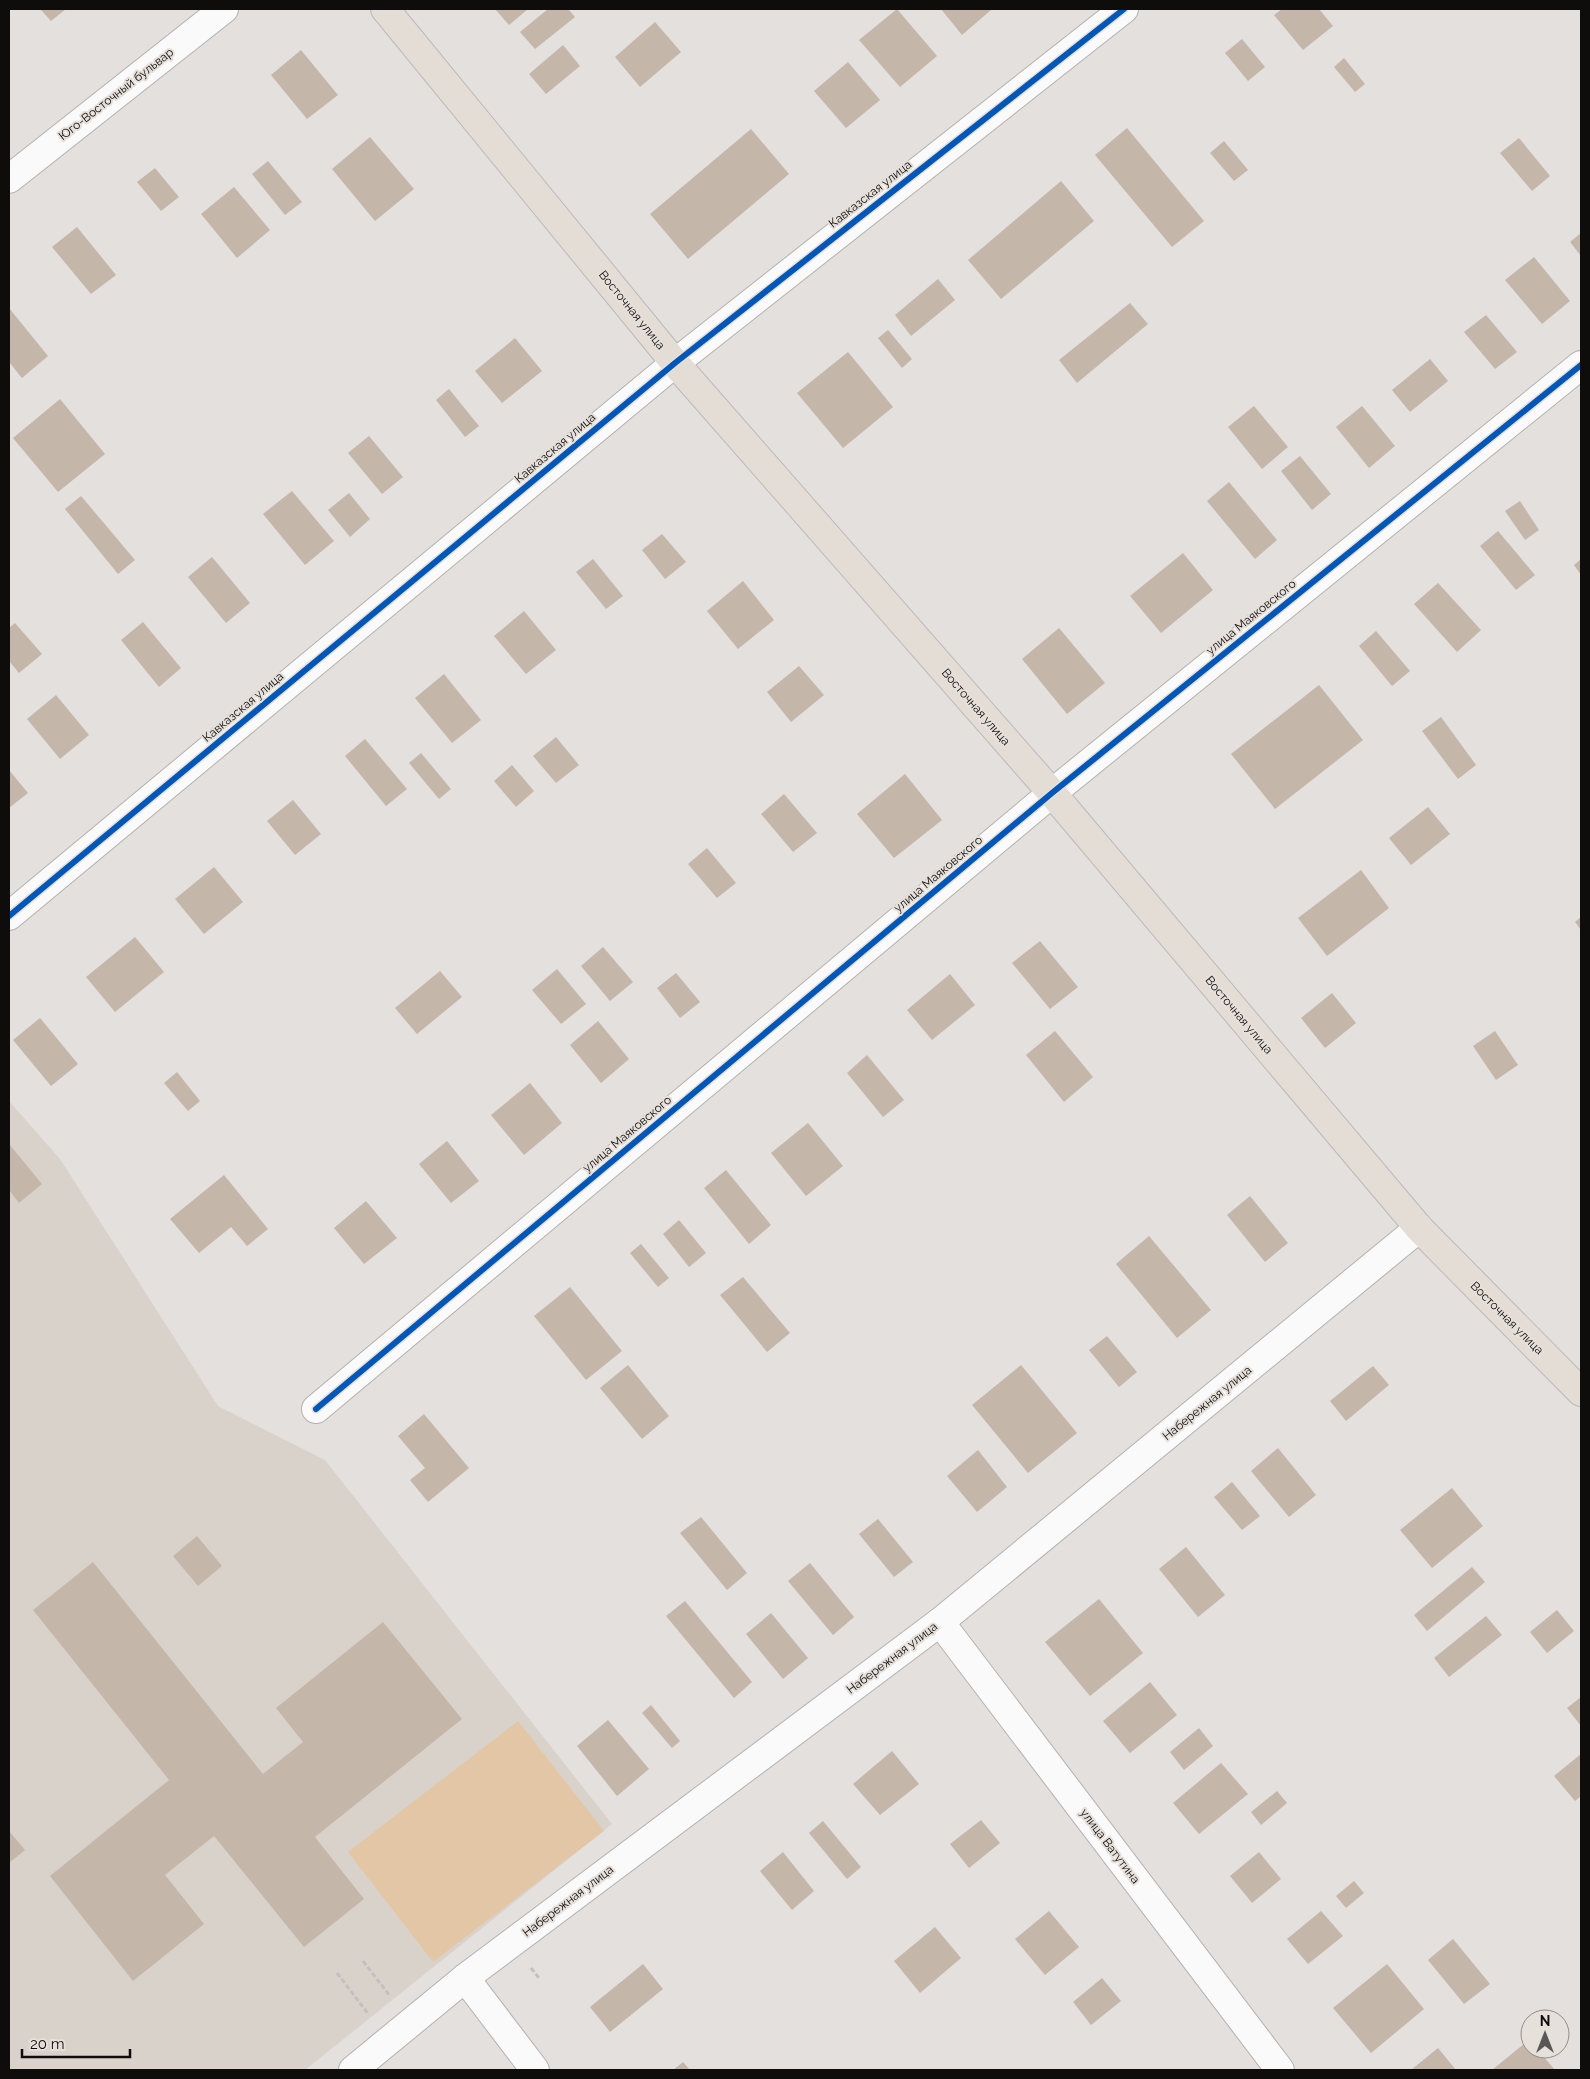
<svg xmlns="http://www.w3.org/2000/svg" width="1590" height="2079" viewBox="0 0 1590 2079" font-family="Raleway,sans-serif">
<rect width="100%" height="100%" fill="#e3e0de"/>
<path fill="#d9d2cb" d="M9,1101l51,58 158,247 107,54 287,364 -307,246h-296z"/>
<path fill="#e2c6a5" d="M518,1721l86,110 -171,131 -85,-110z"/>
<g fill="#c4b7a9">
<path d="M40,9h26l-15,12z"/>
<path d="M495,9h33l-19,16z"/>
<path d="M548,9h20l7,8 -40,32 -15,-17z"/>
<path d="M897,9l40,47 -37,31 -41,-47z"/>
<path d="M941,9h49l1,1 -29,25z"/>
<path d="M1282,9h37l14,17 -30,24 -29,-35z"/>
<path d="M655,22l26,30 -41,35 -25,-30z"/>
<path d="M1242,39l23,28 -17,14 -23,-28z"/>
<path d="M563,45l17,21 -34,28 -17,-20z"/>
<path d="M301,50l37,45 -31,24 -36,-44z"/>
<path d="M1344,58l21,26 -10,8 -21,-25z"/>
<path d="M848,62l32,38 -34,28 -32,-37z"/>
<path d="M1127,128l77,93 -32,26 -77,-92z"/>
<path d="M751,129l38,45 -101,85 -38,-45z"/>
<path d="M370,137l44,52 -39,32 -43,-52z"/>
<path d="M1519,138l31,38 -18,15 -32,-38z"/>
<path d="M1224,141l24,29 -14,11 -24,-28z"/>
<path d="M268,161l34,41 -17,13 -33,-41z"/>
<path d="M155,168l24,29 -18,14 -24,-29z"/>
<path d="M1061,181l33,40 -93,78 -33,-39z"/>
<path d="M234,187l36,43 -33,28 -36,-44z"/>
<path d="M77,227l39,48 -25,19 -39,-47z"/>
<path d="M1581,233v23l-11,-14z"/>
<path d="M1534,257l36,44 -28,23 -37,-44z"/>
<path d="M938,279l17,21 -44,36 -16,-21z"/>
<path d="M1130,303l18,21 -71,59 -18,-23z"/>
<path d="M9,308l39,48 -26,22 -13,-16z"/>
<path d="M1486,315l31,37 -22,17 -31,-37z"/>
<path d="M888,330l24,29 -10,9 -24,-30z"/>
<path d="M515,338l27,33 -40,32 -27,-32z"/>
<path d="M848,352l45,55 -50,41 -46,-55z"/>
<path d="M1430,359l18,22 -38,31 -18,-22z"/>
<path d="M449,389l30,37 -14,11 -29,-37z"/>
<path d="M60,399l45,55 -47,38 -45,-54z"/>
<path d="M1254,406l34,41 -26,22 -34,-42z"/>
<path d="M1362,406l33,40 -26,22 -33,-41z"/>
<path d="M369,436l34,41 -21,17 -34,-41z"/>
<path d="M1300,456l31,38 -19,16 -31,-39z"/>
<path d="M1229,482l48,58 -22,19 -48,-58z"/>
<path d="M292,491l42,50 -29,24 -42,-51z"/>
<path d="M349,493l21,26 -20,18 -22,-27z"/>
<path d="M81,496l54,64 -17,14 -53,-65z"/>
<path d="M1520,501l19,29 -14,10 -20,-29z"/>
<path d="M1498,531l37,44 -19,15 -36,-44z"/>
<path d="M662,534l24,28 -21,17 -23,-29z"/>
<path d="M1183,553l30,37 -52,43 -31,-37z"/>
<path d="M212,557l38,46 -24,20 -38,-46z"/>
<path d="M593,559l30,37 -17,13 -30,-37z"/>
<path d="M1581,559v16l-7,-10z"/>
<path d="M743,581l31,39 -36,29 -31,-38z"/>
<path d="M1438,583l43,47 -24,22 -43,-48z"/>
<path d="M524,611l32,39 -30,24 -32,-38z"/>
<path d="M143,622l38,46 -22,19 -38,-47z"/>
<path d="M15,623l27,31 -23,19 -10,-12v-33z"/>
<path d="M1059,628l46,55 -38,31 -45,-55z"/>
<path d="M1376,631l34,40 -18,15 -33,-40z"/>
<path d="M799,666l25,29 -33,27 -24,-30z"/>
<path d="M444,674l37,46 -29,23 -37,-45z"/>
<path d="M1319,685l44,55 -88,69 -44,-55z"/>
<path d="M56,695l33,40 -29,24 -33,-40z"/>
<path d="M1441,717l35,48 -18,14 -36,-48z"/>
<path d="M556,737l23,28 -23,18 -23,-27z"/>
<path d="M365,739l42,50 -21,17 -41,-50z"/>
<path d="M421,753l30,36 -12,10 -30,-36z"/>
<path d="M512,765l22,26 -18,16 -22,-26z"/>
<path d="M9,770l19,23 -19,15z"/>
<path d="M905,774l37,46 -48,38 -37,-44z"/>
<path d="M784,794l33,39 -24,19 -32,-38z"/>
<path d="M293,800l28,34 -26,21 -28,-34z"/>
<path d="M1428,807l22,27 -39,31 -22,-27z"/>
<path d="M707,848l29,35 -19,15 -29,-34z"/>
<path d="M214,867l29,35 -39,32 -29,-35z"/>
<path d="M1361,870l28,38 -62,48 -29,-38z"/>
<path d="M1581,917v13l-6,-8z"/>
<path d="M135,937l29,35 -49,40 -29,-35z"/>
<path d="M1040,941l38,46 -28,22 -38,-46z"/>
<path d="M603,947l30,35 -23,19 -29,-35z"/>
<path d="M557,969l29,35 -25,20 -29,-34z"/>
<path d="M440,971l22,26 -45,37 -22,-26z"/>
<path d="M676,973l24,29 -20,16 -23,-30z"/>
<path d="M950,974l25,31 -43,35 -25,-30z"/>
<path d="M1332,993l24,30 -31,25 -24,-30z"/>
<path d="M40,1018l38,46 -27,22 -38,-46z"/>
<path d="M598,1021l31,38 -28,24 -31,-38z"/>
<path d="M1055,1031l38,46 -29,25 -38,-47z"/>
<path d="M1495,1031l23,34 -22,15 -23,-34z"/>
<path d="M867,1055l37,45 -21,17 -36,-44z"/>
<path d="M177,1072l23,29 -12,10 -24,-28z"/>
<path d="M530,1083l32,40 -38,32 -33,-40z"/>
<path d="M808,1123l35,43 -37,30 -35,-43z"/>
<path d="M447,1141l32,40 -28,22 -32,-39z"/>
<path d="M9,1144l33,40 -23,19 -10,-13z"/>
<path d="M726,1170l45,55 -22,19 -45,-56z"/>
<path d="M224,1175l44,54 -21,17 -16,-19 -32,26 -29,-34z"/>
<path d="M1250,1196l38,47 -23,19 -38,-47z"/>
<path d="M366,1201l31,37 -33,26 -30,-36z"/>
<path d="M679,1220l27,33 -17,14 -26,-33z"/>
<path d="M1149,1236l62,74 -34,28 -61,-74z"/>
<path d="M641,1244l28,34 -11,9 -28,-34z"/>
<path d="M743,1277l47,56 -23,19 -47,-57z"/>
<path d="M570,1287l52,64 -36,29 -52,-64z"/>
<path d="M1107,1336l30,36 -18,15 -30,-37z"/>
<path d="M628,1365l41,51 -27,23 -42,-51z"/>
<path d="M1021,1365l56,68 -49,40 -56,-68z"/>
<path d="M1373,1366l16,19 -43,36 -16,-20z"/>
<path d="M424,1414l45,54 -41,34 -18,-22 15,-12 -27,-32z"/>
<path d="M1278,1448l38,47 -27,22 -38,-46z"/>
<path d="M978,1450l29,37 -30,25 -30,-36z"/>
<path d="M1232,1482l28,34 -18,14 -28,-33z"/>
<path d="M1452,1488l31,38 -51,42 -32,-38z"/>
<path d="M701,1517l46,56 -20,17 -47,-57z"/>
<path d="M878,1519l35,43 -19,15 -35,-43z"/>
<path d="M197,1536l25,30 -24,20 -25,-30z"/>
<path d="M1186,1547l39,48 -27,22 -39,-48z"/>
<path d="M93,1562l170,212 40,-32 -27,-34 107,-86 79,97 -147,118 49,62 -60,48 -90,-111 -49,39 39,49 -71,57 -83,-105 119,-96 -136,-170z"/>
<path d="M810,1563l44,54 -21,18 -45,-54z"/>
<path d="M1472,1567l13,15 -58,49 -13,-16z"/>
<path d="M1099,1599l44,54 -53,43 -45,-54z"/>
<path d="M685,1601l67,81 -18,16 -68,-82z"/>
<path d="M1557,1610l17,21 -27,22 -17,-21z"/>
<path d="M771,1613l37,45 -25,21 -37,-45z"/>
<path d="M1486,1616l16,19 -53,42 -15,-19z"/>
<path d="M1150,1682l27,33 -47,38 -27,-32z"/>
<path d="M1581,1697v29l-14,-18z"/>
<path d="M651,1705l29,36 -8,7 -30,-35z"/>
<path d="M608,1720l41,49 -32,27 -40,-50z"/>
<path d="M1199,1728l14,18 -29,24 -14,-18z"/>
<path d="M892,1751l27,33 -39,31 -27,-31z"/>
<path d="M1581,1754v42l-6,5 -21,-25z"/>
<path d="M1221,1763l27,31 -49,40 -26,-31z"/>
<path d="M1277,1791l10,12 -26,22 -10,-13z"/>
<path d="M981,1820l19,23 -31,25 -19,-24z"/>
<path d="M823,1821l38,46 -14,12 -38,-46z"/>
<path d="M9,1831l16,19 -16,13z"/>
<path d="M783,1852l31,39 -22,19 -32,-39z"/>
<path d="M1259,1852l22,27 -29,24 -22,-27z"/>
<path d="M1354,1881l10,12 -18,15 -10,-12z"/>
<path d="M1049,1911l30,36 -34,28 -30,-36z"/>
<path d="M1321,1911l22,25 -35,28 -21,-25z"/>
<path d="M935,1927l26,31 -41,35 -26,-32z"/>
<path d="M1453,1939l37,45 -26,20 -36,-44z"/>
<path d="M643,1964l20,25 -53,43 -20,-25z"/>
<path d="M1387,1964l37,45 -53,44 -38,-45z"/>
<path d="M1102,1978l19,23 -30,24 -18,-23z"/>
<path d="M1530,2039v10h7l18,21h-63z"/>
<path d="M1438,2048l18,22h-45z"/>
<path d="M683,2062l7,8h-17z"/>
</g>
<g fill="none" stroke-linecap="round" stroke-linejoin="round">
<g stroke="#b4b1af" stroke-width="30">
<g id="minor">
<path d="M9,179l215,-170"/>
<path d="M9,916l666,-553 449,-354"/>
<path d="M316,1409l736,-616 529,-428"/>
<path d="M940,1622l340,448"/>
<path d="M465,1978l70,92"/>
<path d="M353,2070l112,-92 475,-356 479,-394"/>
</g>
</g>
<g stroke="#bbbab9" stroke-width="30">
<path id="major" d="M385,9l290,354 377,430 367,435 162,164"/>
</g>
<g stroke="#c1c1bf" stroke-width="3" stroke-dasharray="5 2.5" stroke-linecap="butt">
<path d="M363,1961l27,35"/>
<path d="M531,1968l8,10"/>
<path d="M337,1973l32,42"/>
</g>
<use href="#minor" stroke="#fbfafa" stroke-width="28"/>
<use href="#major" stroke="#e3ddd6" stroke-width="28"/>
<g stroke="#e6e0db" stroke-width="9">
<g id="cycleway">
<path d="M9,916l666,-553 449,-354"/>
<path d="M316,1409l736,-616 529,-428"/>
</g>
</g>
<use href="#cycleway" stroke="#0057b8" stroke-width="6"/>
</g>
<g text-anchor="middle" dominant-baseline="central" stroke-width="4" stroke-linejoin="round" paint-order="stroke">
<g font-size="12" fill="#0e0d0b" stroke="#e6e0db">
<text transform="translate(116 94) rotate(-38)">Юго-Восточный бульвар</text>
<text transform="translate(870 194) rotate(-38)">Кавказская улица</text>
<text transform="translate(632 310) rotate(51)">Восточная улица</text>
<text transform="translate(555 448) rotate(-40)">Кавказская улица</text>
<text transform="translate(1251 617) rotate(-39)">улица Маяковского</text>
<text transform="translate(243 707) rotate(-40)">Кавказская улица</text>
<text transform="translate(976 707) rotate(49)">Восточная улица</text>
<text transform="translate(938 874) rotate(-40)">улица Маяковского</text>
<text transform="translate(1239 1015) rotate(50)">Восточная улица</text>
<text transform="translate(627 1134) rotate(-40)">улица Маяковского</text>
<text transform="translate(1507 1318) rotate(45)">Восточная улица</text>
<text transform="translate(1207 1403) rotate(-39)">Набережная улица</text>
<text transform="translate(892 1658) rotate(-37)">Набережная улица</text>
<text transform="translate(1110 1846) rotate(53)">улица Ватутина</text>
<text transform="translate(568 1901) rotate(-37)">Набережная улица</text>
</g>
</g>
<rect width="1590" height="2079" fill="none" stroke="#0e0d0b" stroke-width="20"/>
<g transform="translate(1545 2034)"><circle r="24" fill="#e6e0db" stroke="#908c88"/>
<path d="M0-4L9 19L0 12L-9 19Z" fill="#595755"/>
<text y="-8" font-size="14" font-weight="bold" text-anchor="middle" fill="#0e0d0b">N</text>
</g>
<path d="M22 2049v8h108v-8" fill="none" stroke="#0e0d0b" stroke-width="2.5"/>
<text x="30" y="2049" font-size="15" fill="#0e0d0b" stroke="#e6e0db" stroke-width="4" paint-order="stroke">20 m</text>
</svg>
